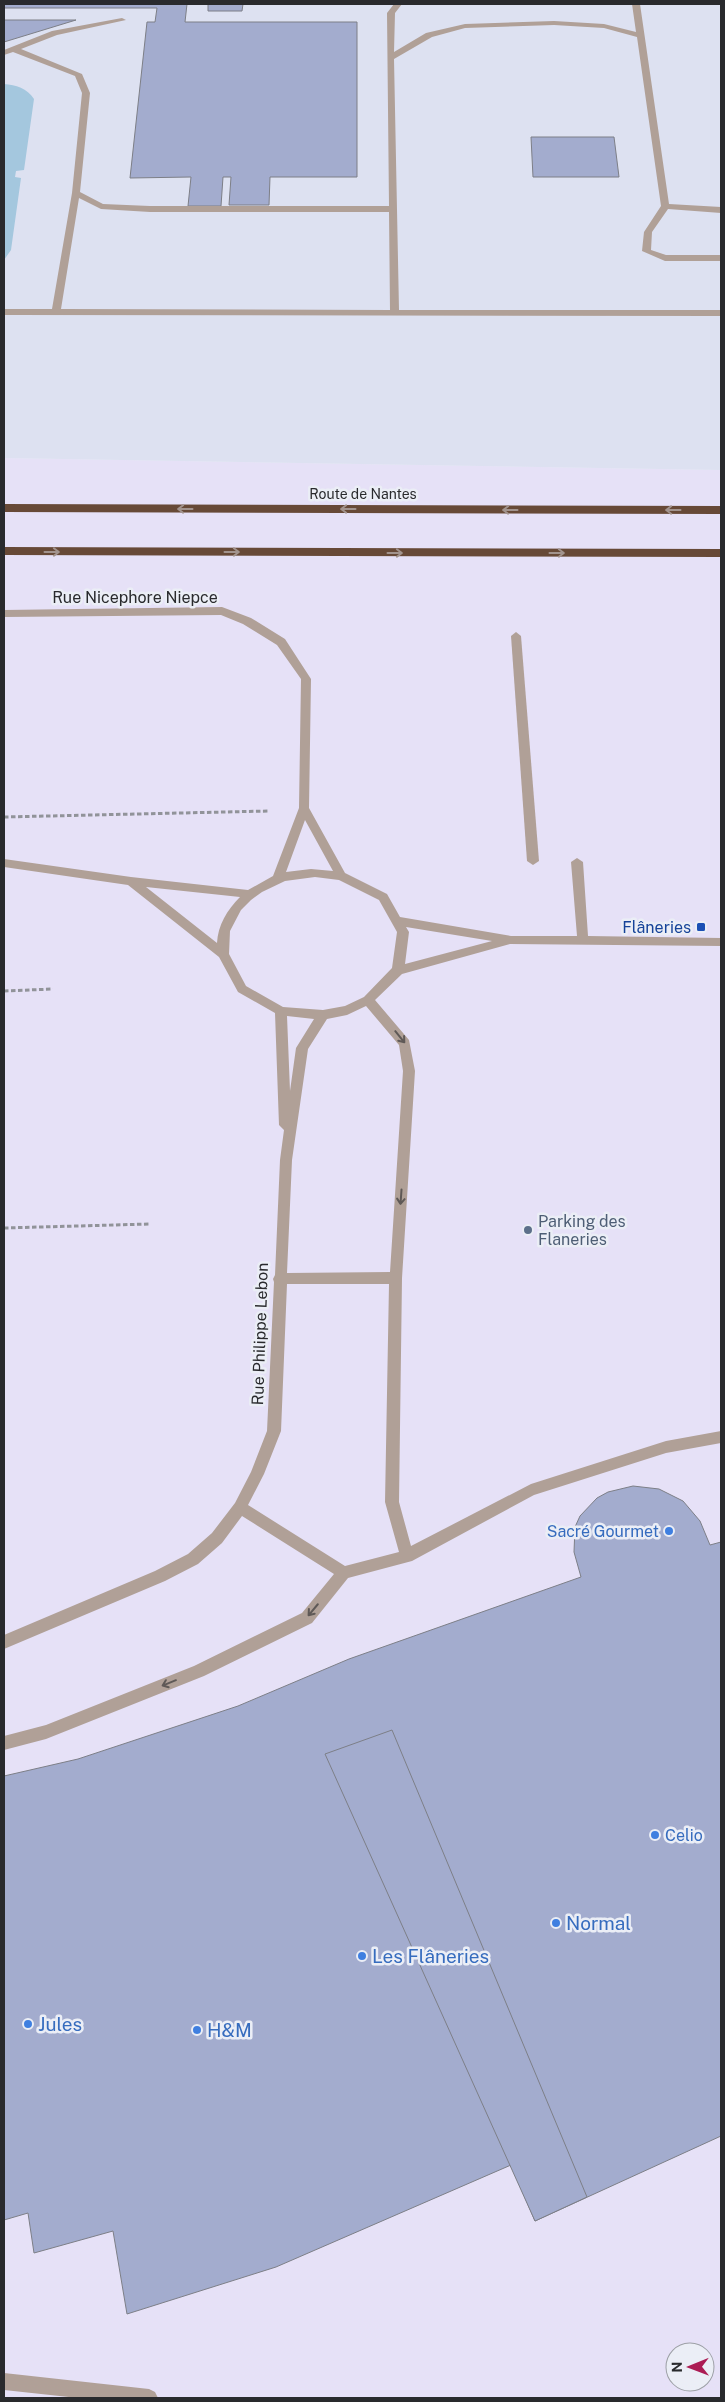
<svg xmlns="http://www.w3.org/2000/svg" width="725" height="2402" viewBox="0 0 725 2402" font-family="'Public Sans',sans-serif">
<rect width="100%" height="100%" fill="#ebeef6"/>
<path fill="#e6e1f7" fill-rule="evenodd" d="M4,458l717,12v1928h-717zM675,2352h30v30h-30z"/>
<path fill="#dde1f1" d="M4,4h717v466l-717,-12z"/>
<path fill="#a4c7de" d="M4,84c12,1 23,4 30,15l-10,71 -8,1 -1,6 6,1 -10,72 -7,10z"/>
<g fill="#a3acce" stroke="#7d7f87">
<path d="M4,4h183l-2,18h172v155h-87l-1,28h-40l2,-28h-8l-2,29h-33l3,-29 -61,1 17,-156h8l2,-14h-153z"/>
<path d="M208,4h35l-1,7h-34z"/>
<path d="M4,20h72l-72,22z"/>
<path d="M531,137h83l5,40h-86z"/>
<path d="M633,1486l26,3 24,12 17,20 10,24 11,-3v594l-186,85 -24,-56 -235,102 -149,47 -14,-83 -79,22 -6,-40 -24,7v-444l74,-17 160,-53 111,-47 232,-82 -7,-25 1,-25 5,-11 17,-18 11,-6z"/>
<path d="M392,1730l195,467 -52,24 -210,-467z"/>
</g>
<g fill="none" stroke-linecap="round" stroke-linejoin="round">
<g stroke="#919399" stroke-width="3" stroke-dasharray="4.5 2.5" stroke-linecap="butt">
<path d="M4,817l265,-6"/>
<path d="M4,991l49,-2"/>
<path d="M4,1228l146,-4"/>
</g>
<g fill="#b0a097" fill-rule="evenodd">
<path d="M394,4h8l-7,9 -1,39 32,-19 39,-9 89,-3 50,3 32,8 -4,-28h8l29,200 52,3v6l-53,-4 -16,23 -1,18 15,5h55v6h-56l-23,-10 2,-19 17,-26 -24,-169 -33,-9 -50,-3 -89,3 -33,9 -38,22 5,251h322v6l-717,-1v-6h48l20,-116 10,-100 -7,-17 -62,-24 -9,3v-5l48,-19 70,-13 4,2 -69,15 -36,14 61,25 8,19 -10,99 23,12 47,2h239l-2,-193zM79,198l22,11 49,3h239l1,98 -329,-1z"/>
<path d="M222,607l29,11 34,21 26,40 -2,129 36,65 42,21 13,23 111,19h66l-6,-74 6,-4 6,4 5,74 133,2v8l-211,-2 -108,30 -27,26 34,40 6,31 -13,207 -3,224 12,44 120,-62 135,-43 55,-10v12l-55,10 -132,42 -122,66 -64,17 -36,45 -108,53 -158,63 -42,11v-14l42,-11 148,-59 108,-53 32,-39 -92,-58 -20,27 -24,21 -33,17 -161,68v-14l151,-64 33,-17 24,-21 23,-30 16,-31 16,-41 7,-149 -1,-3 2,-4 5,-115 4,-30 -5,-5 -4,-112 -37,-21 -19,-35 -91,-72 -124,-18v-8l127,18 117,13 25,-14 26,-68 2,-129 -24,-34 -34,-21 -22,-9 -217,2v-7zM305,820l28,51 -22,-2 -25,3zM315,877l24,3 40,20 18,32 -5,36 -28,29 -19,9 -22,4 -40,-3 -37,-21 -17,-32 1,-23 11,-21 10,-10 11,-8 23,-11zM146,887l94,10c-13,13 -22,28 -23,46zM406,927l86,14 -87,23 4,-32zM366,1006l33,39 4,26 -13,201 -103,1 5,-113 16,-111 19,-30 20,-4zM287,1016l27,3 -18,29 -6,43zM287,1284h102l-4,218 14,50 -54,14 -97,-61 16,-31 17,-43z"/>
<path d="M516,632l5,4 18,225 -6,4 -6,-4 -16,-225z"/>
<path d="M4,2373l145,16 6,3 3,6h-80l-74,-8z"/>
</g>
<g fill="#674937" fill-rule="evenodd">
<path d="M4,504l717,2v8l-717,-2z"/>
<path d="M4,547l717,2v8l-717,-2z"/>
</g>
</g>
<defs><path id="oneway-shaft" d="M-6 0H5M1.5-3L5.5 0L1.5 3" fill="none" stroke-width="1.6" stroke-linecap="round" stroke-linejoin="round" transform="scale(1.25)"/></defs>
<g stroke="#a2938d">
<use href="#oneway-shaft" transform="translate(185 509) rotate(-180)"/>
<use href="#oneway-shaft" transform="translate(348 509) rotate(-180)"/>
<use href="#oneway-shaft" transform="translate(510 510) rotate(-180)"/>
<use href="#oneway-shaft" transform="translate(673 510) rotate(-180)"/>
<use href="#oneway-shaft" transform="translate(52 552)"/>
<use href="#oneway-shaft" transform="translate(232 552)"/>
<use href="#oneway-shaft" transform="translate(395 553)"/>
<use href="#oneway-shaft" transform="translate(557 553)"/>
</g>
<g stroke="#5f5957">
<use href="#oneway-shaft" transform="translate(400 1037) rotate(51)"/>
<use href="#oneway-shaft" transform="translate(401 1197) rotate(94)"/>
<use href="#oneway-shaft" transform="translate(313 1610) rotate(130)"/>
<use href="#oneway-shaft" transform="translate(169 1683) rotate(158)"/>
</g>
<rect fill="#1a4fb4" stroke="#ebeef6" stroke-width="2" x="696" y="922" width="10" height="10" rx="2.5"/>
<circle fill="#5c6f8a" stroke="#ebeef6" stroke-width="2" cx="528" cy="1230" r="5"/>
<g fill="#3f7fe0" stroke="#ebeef6" stroke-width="2">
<circle cx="669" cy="1531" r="5"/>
<circle cx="655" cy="1835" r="5"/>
<circle cx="556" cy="1923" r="5"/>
<circle cx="362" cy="1956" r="5"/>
<circle cx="28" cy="2024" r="5"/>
<circle cx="197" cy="2030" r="5"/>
</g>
<g text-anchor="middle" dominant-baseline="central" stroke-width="5" stroke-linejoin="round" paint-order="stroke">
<g font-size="14" fill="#292a2d" stroke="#ebeef6">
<text x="363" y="494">Route de Nantes</text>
</g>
<g font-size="16" fill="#292a2d" stroke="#ebeef6">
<text x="135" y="597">Rue Nicephore Niepce</text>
<text transform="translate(260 1334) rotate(-88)">Rue Philippe Lebon</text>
</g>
<g font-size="16" fill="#164399" stroke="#ebeef6" text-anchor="end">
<text x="691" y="927">Flâneries</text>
</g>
<g font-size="16" fill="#4e5e75" stroke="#ebeef6" text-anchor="start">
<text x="538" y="1221">Parking des<tspan x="538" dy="18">Flaneries</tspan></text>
</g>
<g font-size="16" fill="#366cbe" stroke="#ebeef6" text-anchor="end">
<text x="659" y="1531">Sacré Gourmet</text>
<text x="665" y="1835" text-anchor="start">Celio</text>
</g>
<g font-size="19" fill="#366cbe" stroke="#ebeef6" text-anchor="start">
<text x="566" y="1923">Normal</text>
<text x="372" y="1956">Les Flâneries</text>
<text x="38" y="2024">Jules</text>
<text x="207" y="2030">H&amp;M</text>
</g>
</g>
<rect width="725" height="2402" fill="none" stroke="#292a2d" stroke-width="10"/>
<g transform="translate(690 2367) rotate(269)"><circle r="24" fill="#ebeef6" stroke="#9da0a6"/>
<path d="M0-4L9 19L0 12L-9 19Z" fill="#ac1c54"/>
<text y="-8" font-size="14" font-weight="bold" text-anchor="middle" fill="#292a2d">N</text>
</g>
</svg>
